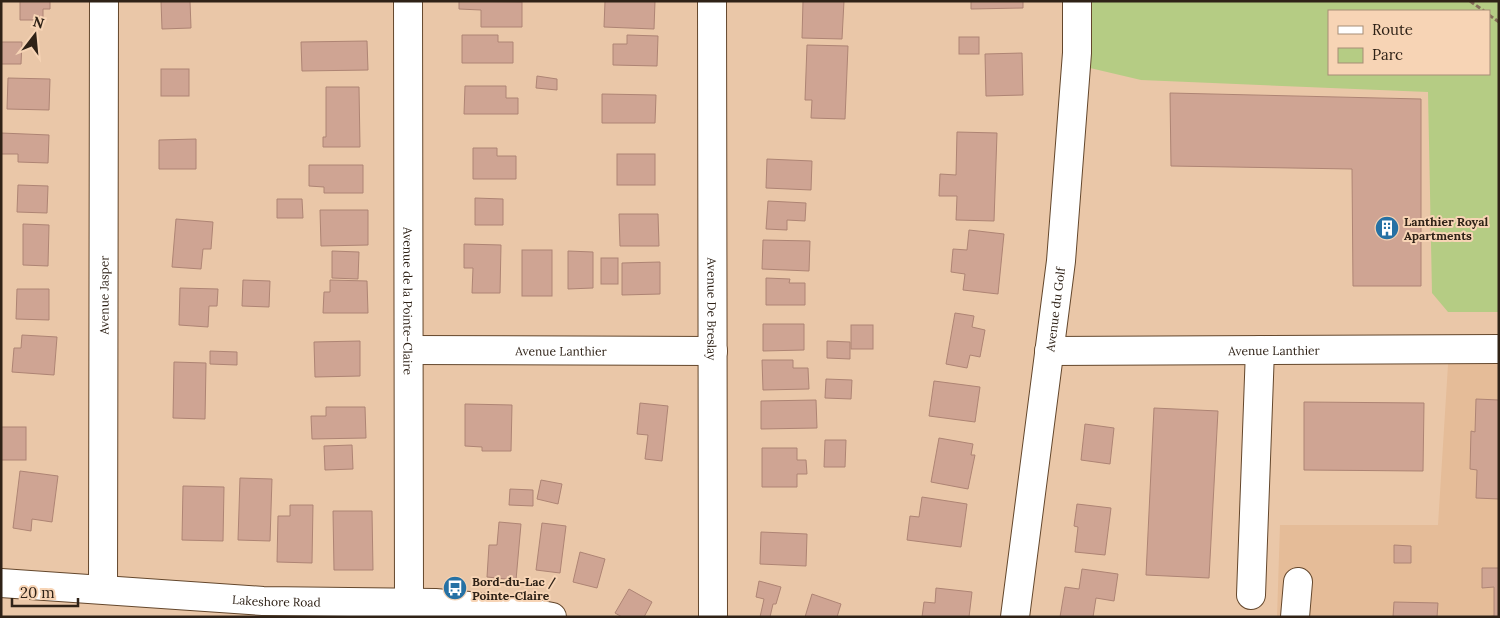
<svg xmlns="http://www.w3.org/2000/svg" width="1500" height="618" viewBox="0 0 1500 618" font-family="Lora,serif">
<rect width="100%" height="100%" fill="#eac7a8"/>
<path fill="#e5bc98" d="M1449,349h50v268h-222l3,-92h158z"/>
<path fill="#b5cc84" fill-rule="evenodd" d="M1073,1h426v311h-51l-16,-19 -4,-201 -287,-12 -68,-16zM1329,11h160v63h-160z"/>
<g fill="#cfa493" stroke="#ae8474">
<path d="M20,1h30v8h-7v11h-23z"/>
<path d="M161,1h29l1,27 -29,1z"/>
<path d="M459,1l63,1v25h-41v-17l-22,-1z"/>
<path d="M605,1h50l-1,28 -50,-2z"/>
<path d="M803,1h41l-2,38 -40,-1z"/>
<path d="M971,1h52v7l-52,1z"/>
<path d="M462,35h36v7h15v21h-51z"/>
<path d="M627,35l31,1 -1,30 -44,-1v-21h14z"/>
<rect x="959" y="37" width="20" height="17"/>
<path d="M367,41l1,29 -66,1 -1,-29z"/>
<path d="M1,42h21l-1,22h-20z"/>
<path d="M807,45l41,1 -3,73 -34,-1 1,-18h-7z"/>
<path d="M1022,53l1,42 -37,1 -1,-42z"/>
<rect x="161" y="69" width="28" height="27"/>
<path d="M537,76l20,3v11l-21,-2z"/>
<path d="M8,78l42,1 -1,31 -42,-1z"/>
<path d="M465,86h41v12h12v16h-54z"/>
<path d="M326,87h33l1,60h-37v-10h3z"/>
<path d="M1170,93l251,6v187h-68l-1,-117 -181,-3z"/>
<path d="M602,94l54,1 -1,28h-53z"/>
<path d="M957,132l40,1 -3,88 -38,-1 1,-24h-18l1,-22 16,1z"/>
<path d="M1,133l48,2 -1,28 -30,-1v-8h-17z"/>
<path d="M196,139v30h-37v-29z"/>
<path d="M473,148h24v8h19v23h-43z"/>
<rect x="617" y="154" width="38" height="31"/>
<path d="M767,159l45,2 -1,29 -45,-2z"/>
<path d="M309,165h54v28h-39v-6l-15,-1z"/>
<path d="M18,185l30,1 -1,27 -30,-1z"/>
<path d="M475,198l28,1v26h-28z"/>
<path d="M277,199h25l1,19h-26z"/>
<path d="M768,201l38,2 -1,18 -18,-1v10l-21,-1z"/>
<path d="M320,210h48v35l-47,1z"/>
<path d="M619,214h39l1,32h-39z"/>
<path d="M176,219l37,3 -2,27h-8l-2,20 -29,-2z"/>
<path d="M23,224l26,1 -1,41 -25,-1z"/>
<path d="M969,230l35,4 -6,60 -35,-4 2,-16 -14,-2 2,-23 14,1z"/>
<path d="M763,240l47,1 -1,30 -47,-2z"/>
<path d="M464,244l37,1 -1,48h-28l1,-25h-9z"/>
<rect x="522" y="250" width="30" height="46"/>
<path d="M332,251l27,1 -1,27 -26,-1z"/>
<path d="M568,251l25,1v36l-25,1z"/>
<rect x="601" y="258" width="17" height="26"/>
<path d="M660,262v32l-38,1v-32z"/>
<path d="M766,278l24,1 -1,4h16v22h-39z"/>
<path d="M243,280l27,1 -1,26 -27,-1z"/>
<path d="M330,280l37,1 1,32h-45l1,-21h6z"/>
<path d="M180,288l38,1 -1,17h-8l-1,21 -29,-2z"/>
<path d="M17,289h32v31l-33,-1z"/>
<path d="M955,313l19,3 -2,11 13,3 -5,27 -10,-2 -3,13 -21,-4z"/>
<path d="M763,324h41v26l-41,1z"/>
<rect x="851" y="325" width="22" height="24"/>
<path d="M22,335l35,2 -3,38 -42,-3 2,-24h7z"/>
<path d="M360,341v35l-45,1 -1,-35z"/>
<path d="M827,341l23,1v17l-23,-1z"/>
<path d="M210,351l27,1v13l-27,-1z"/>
<path d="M762,360h31v8h15l1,21 -46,1z"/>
<path d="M174,362l32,1 -1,56 -32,-1z"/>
<path d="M826,379l26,1 -1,19 -26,-1z"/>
<path d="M934,381l46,6 -5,35 -46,-6z"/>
<path d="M1476,399l23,1v99l-23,-1 1,-28 -7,-1 1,-38 4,1z"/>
<path d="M816,400l1,28 -56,1v-28z"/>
<path d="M1304,402l120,1 -1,68 -119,-1z"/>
<path d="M640,403l28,3 -6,55 -17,-2 3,-24 -11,-1z"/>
<path d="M465,404l47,1 -1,46h-29v-4l-17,-1z"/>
<path d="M326,407h39l1,31 -54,1 -1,-23h15z"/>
<path d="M1154,408l64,3 -9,167 -63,-3z"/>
<path d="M1085,424l29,4 -4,36 -29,-4z"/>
<rect x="1" y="427" width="25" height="33"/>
<path d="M939,438l34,6 -2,11h4l-7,34 -37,-7z"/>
<path d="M825,440h21l-1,27h-21z"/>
<path d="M352,445l1,24 -28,1 -1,-24z"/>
<path d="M762,448h35v12h9l1,14h-10v13h-35z"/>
<path d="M20,471l38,5 -6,46 -20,-3 -1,12 -18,-3z"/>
<path d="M240,478l32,1 -2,62 -32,-1z"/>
<path d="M541,480l21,4 -4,20 -21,-5z"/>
<path d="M183,486l41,1 -1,54 -41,-1z"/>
<path d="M510,489l23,1v16l-24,-1z"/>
<path d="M922,497l45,7 -6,43 -54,-7 3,-24 9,1z"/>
<path d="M1077,504l34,4 -6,47 -30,-3 3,-25 -4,-1z"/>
<path d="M290,505h23l-1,58 -35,-1 1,-46h12z"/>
<path d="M333,511h39l1,59h-39z"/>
<path d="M499,522l22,2 -5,56 -29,-3 2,-32h8z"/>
<path d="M542,523l24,3 -6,47 -24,-3z"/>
<path d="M761,532l46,2 -1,32 -46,-2z"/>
<path d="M1394,545l17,1v17h-17z"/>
<path d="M580,552l25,7 -8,29 -24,-6z"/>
<path d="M1482,568h17v49h-13l8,-1v-29l-12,1z"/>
<path d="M1082,569l36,5 -4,27 -18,-3 -3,19h-33l5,-30 14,2z"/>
<path d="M759,581l22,6 -5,17h-3l-3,13h-10l4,-18 -8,-2z"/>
<path d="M936,588l36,4 -3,25h-47l2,-15 11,1z"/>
<path d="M629,589l23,13 -8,15h-22l-7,-4z"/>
<path d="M812,594l29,10 -4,13h-32z"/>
<path d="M1394,602l44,1 -1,14h-44z"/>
</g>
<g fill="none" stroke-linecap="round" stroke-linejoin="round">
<g stroke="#64472c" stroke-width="30">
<g id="minor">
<path id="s1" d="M408,1l1,601"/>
<path id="s2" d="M712,1l1,616"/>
<path id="s3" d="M409,350l304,1"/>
<path id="s4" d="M1049,351l450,-2"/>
<path id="s5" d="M1,583l262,18 172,2 80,7 37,7"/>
<path id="s6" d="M103,589l1,-588"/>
<path d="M1251,595l9,-245"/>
<path id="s7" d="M1015,617l46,-356 16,-208v-52"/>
<path d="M1295,617l3,-35"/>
</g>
</g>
<g stroke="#866f5a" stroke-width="3" stroke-dasharray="5 2.5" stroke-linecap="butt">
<path d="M1470,1l14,10"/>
<path d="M1489,15l10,7"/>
</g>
<use href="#minor" stroke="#fff" stroke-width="28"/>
</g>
<defs>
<g id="building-disc" transform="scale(1.25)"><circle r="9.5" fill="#2671a4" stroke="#f7d4b5"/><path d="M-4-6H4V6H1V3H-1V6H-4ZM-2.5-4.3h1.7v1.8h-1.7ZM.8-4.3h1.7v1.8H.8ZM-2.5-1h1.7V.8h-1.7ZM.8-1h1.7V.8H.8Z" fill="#fff"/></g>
<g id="bus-disc" transform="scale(1.25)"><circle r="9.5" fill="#2671a4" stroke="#f7d4b5"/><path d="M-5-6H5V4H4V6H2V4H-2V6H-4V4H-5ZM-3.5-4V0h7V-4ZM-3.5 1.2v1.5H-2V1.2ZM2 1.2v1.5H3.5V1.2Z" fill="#fff"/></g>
</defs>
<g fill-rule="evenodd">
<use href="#building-disc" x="1387" y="228"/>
<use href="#bus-disc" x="455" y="588"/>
</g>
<g text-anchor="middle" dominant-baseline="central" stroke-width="4" stroke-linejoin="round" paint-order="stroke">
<g font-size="12" font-weight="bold" fill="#2f2217" stroke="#f7d4b5" text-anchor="start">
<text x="1404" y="221">Lanthier Royal<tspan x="1404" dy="14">Apartments</tspan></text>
<text x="472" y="581">Bord-du-Lac /<tspan x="472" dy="14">Pointe-Claire</tspan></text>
</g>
<g font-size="12" fill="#2f2217" stroke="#f7d4b5">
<text stroke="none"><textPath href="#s6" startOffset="294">Avenue Jasper</textPath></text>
<text stroke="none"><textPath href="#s1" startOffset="300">Avenue de la Pointe-Claire</textPath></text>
<text stroke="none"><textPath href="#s2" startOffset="308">Avenue De Breslay</textPath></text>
<text stroke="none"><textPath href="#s7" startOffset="310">Avenue du Golf</textPath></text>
<text stroke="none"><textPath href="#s3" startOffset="152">Avenue Lanthier</textPath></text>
<text stroke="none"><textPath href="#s4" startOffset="225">Avenue Lanthier</textPath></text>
<text stroke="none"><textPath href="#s5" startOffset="276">Lakeshore Road</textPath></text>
</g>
</g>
<rect width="1500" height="618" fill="none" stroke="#2f2217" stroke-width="5"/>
<rect x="1328" y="10" width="162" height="65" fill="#f7d4b5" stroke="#a78d76"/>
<rect x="1338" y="26" width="25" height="8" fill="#ffffff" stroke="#a78d76"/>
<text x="1372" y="35" font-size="15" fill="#2f2217">Route</text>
<rect x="1338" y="48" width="25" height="15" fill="#b5cc84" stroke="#a78d76"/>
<text x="1372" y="60" font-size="15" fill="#2f2217">Parc</text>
<g transform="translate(35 35) rotate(16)" stroke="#f7d4b5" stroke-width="4" paint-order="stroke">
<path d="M0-4L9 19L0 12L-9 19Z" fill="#2f2217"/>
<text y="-8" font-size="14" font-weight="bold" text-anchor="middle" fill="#2f2217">N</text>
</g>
<path d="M12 598v8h66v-8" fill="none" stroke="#2f2217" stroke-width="2.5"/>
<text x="20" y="598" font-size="15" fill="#2f2217" stroke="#f7d4b5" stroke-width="4" paint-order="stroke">20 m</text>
</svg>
